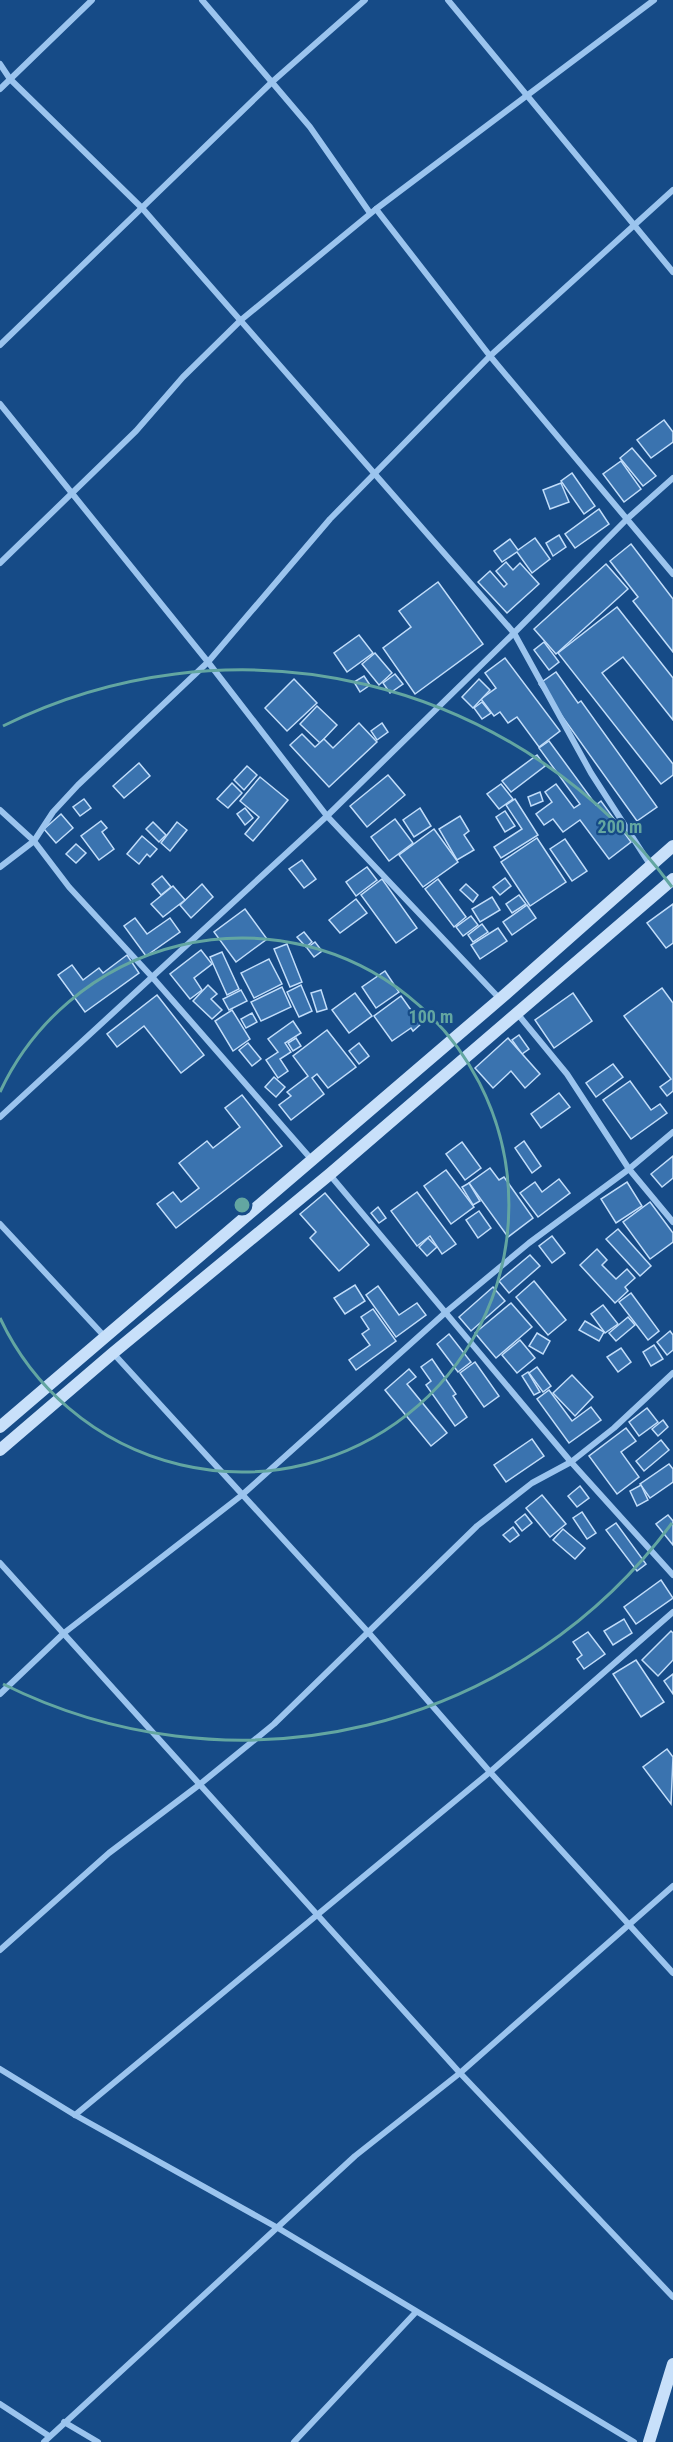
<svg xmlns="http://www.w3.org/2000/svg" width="673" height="2442" viewBox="0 0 673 2442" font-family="'Roboto Condensed',sans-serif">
<rect width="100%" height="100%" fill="#164b87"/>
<g fill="#3a73af" stroke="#c1ddfa" stroke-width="1.5">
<path d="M664,420l9,12v10l-22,16 -14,-18z"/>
<path d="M632,448l24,28 -13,10 -23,-28z"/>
<path d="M621,461l20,28 -17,13 -21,-28z"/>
<path d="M572,473l23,33 -11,8 -23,-33z"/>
<path d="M561,483l8,19 -19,7 -7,-19z"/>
<path d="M599,509l10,15 -34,24 -10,-14z"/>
<path d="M559,535l7,12 -13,9 -7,-13z"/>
<path d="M535,538l15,21 -18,14 -15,-21 -15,10 -8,-11 16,-12 8,11z"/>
<path d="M631,544l42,55v53l-40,-51 5,-4 -28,-36z"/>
<path d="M506,562l7,8 7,-7 19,21 -32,29 -29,-31 12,-11 14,16 3,-3 -11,-13z"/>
<path d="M606,564l22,25 -72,65 -22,-25z"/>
<path d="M438,582l45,62 -68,50 -32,-46 28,-21 -12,-16z"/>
<path d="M617,607l56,71v42l-50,-63 -21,16 71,91v11l-12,9 -103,-131z"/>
<path d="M359,635l14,18 -26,19 -13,-19z"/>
<path d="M544,642l15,20 -10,8 -15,-20z"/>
<path d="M375,653l17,20 -13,12 -17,-21z"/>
<path d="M505,658l55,73 -21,16 -22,-30 -9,6 -8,-11 -6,4 -13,-17 15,-11 -11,-15z"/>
<path d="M556,672l22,31 3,-2 76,106 -20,14 -98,-137z"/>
<path d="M395,674l8,10 -13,9 -7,-10z"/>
<path d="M364,676l6,9 -10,7 -6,-10z"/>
<path d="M294,679l23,24 -30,28 -22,-23z"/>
<path d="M479,679l11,11 -17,18 -11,-11z"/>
<path d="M482,702l9,11 -9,6 -8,-11z"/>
<path d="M317,706l20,19 -17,18 -20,-19z"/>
<path d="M359,723l18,19 -48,45 -39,-42 12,-11 13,13 9,-8 9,9z"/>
<path d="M382,723l6,9 -11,8 -6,-9z"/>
<path d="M549,741l47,64 5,-4 30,41 -22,17 -29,-39 -17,12 -10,-13 -9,6 -8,-11 16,-12 -7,-10 11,-8 18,24 6,-4 -41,-56z"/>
<path d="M537,755l8,11 -34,26 -9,-11z"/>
<path d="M139,763l11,13 -26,22 -11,-12z"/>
<path d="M247,766l10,9 -13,15 -10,-10z"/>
<path d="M388,775l17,20 -38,32 -17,-21z"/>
<path d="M260,777l28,23 -35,41 -8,-7 14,-17 -19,-16z"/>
<path d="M232,783l10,10 -14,15 -11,-9z"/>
<path d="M501,784l12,15 -14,10 -12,-15z"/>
<path d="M540,792l3,9 -12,5 -3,-9z"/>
<path d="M84,799l7,9 -11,8 -7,-9z"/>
<path d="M515,799l23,36 -37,23 -7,-11 28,-18 -16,-24z"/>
<path d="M245,808l8,10 -8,7 -8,-11z"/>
<path d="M420,808l11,18 -17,11 -11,-17z"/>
<path d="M505,811l10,15 -10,6 -9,-15z"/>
<path d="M61,814l12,14 -17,15 -12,-14z"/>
<path d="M460,816l9,15 -5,4 10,15 -17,10 -18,-31z"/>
<path d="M395,819l18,24 -24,18 -18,-24z"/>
<path d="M101,821l6,7 -5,4 12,17 -15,11 -18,-24z"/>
<path d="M153,822l13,13 -7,7 -13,-13z"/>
<path d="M177,822l10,8 -17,21 -9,-8z"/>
<path d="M434,829l24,33 -35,25 -24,-32z"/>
<path d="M142,836l15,13 -7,8 -3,-3 -8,10 -12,-10z"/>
<path d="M537,838l29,44 -36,24 -29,-44z"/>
<path d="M565,839l22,32 -15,10 -22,-32z"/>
<path d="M76,844l10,9 -10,10 -10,-9z"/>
<path d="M302,860l14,19 -12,9 -15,-19z"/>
<path d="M367,867l10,13 -21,16 -10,-14z"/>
<path d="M162,876l9,11 -10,8 -9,-11z"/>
<path d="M505,878l6,8 -11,9 -7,-8z"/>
<path d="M382,879l35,49 -21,15 -35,-48z"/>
<path d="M438,879l28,38 -12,10 -29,-38z"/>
<path d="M202,884l11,13 -22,21 -11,-13z"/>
<path d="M466,884l12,11 -5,7 -13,-12z"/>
<path d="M173,886l12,14 -22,17 -12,-13z"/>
<path d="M519,895l7,9 -14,9 -6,-9z"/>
<path d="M492,897l8,13 -20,12 -8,-13z"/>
<path d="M356,899l11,14 -27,20 -11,-13z"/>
<path d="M673,904v39l-7,5 -19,-25z"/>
<path d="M527,905l9,13 -24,17 -9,-13z"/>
<path d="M245,909l22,30 -31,23 -22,-30z"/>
<path d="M471,916l7,9 -15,11 -7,-9z"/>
<path d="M135,918l12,16 23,-16 10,14 -34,24 -22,-30z"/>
<path d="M482,924l6,8 -15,10 -5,-7z"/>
<path d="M498,928l9,13 -27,18 -9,-14z"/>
<path d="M304,932l8,10 -6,5 -9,-10z"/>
<path d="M315,942l7,9 -8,6 -7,-9z"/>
<path d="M287,944l15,38 -12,5 -16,-38z"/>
<path d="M201,950l11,14 -18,14 8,12 -12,9 -20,-25z"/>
<path d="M222,952l17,37 -12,6 -17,-38z"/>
<path d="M127,955l12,18 -54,39 -27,-37 14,-10 11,15 16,-12 4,5z"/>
<path d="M269,959l13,25 -28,14 -13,-25z"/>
<path d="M385,971l14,21 -23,16 -14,-21z"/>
<path d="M208,985l9,9 -6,5 11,11 -10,9 -19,-18z"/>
<path d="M301,985l11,26 -13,6 -12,-25z"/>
<path d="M282,987l9,20 -30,14 -10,-19z"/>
<path d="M662,988l11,15v88l-6,5 -7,-9 11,-8 -47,-63z"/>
<path d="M241,990l6,11 -18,9 -6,-11z"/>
<path d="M321,990l6,19 -10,3 -6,-19z"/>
<path d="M355,993l17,23 -23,17 -17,-23z"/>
<path d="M573,993l19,28 -38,27 -19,-28z"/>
<path d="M157,995l47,60 -23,18 -37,-47 -27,21 -10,-13z"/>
<path d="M401,996l20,28 -8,7 -2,-3 -19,13 -18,-25z"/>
<path d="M232,1010l18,29 -17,12 -18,-30z"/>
<path d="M252,1013l5,9 -11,6 -5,-9z"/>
<path d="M293,1021l8,12 -16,10 6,9 -11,7 8,12 -10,7 -12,-18 12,-8 -10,-13z"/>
<path d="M327,1030l29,37 -28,21 -11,-14 -5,4 12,16 -33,26 -12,-15 12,-9 -4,-4 21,-16 -15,-20z"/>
<path d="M519,1035l10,14 -7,5 -10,-14z"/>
<path d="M296,1038l5,8 -8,5 -5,-8z"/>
<path d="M508,1038l32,36 -15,14 -14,-17 -18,17 -18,-20z"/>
<path d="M248,1043l13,16 -9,7 -13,-16z"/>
<path d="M359,1043l10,13 -10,8 -10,-13z"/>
<path d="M613,1064l10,13 -27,20 -10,-14z"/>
<path d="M274,1077l11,10 -9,10 -11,-10z"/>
<path d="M630,1081l21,29 9,-6 7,9 -36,26 -28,-39z"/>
<path d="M559,1093l11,14 -29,21 -10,-14z"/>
<path d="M242,1095l40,51 -106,82 -19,-24 16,-12 8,10 18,-14 -20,-25 28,-22 6,7 27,-21 -15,-19z"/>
<path d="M524,1141l17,25 -9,7 -17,-25z"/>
<path d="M462,1142l19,26 -16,12 -19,-26z"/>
<path d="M673,1156v22l-11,9 -11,-13z"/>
<path d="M490,1168l9,12 5,-3 29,41 -25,19 -39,-54z"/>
<path d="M446,1170l28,37 -23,17 -27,-38z"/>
<path d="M559,1179l11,14 -32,24 -18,-24 15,-11 7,10z"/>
<path d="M627,1182l15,24 -26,17 -15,-24z"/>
<path d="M469,1183l11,18 -7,4 -11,-18z"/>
<path d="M417,1192l39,52 -14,10 -12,-18 -13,10 -26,-35z"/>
<path d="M325,1193l44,52 -30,26 -29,-33 6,-6 -16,-18z"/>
<path d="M650,1202l23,31v9l-23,17 -27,-37z"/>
<path d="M378,1207l8,11 -7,5 -8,-10z"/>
<path d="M479,1211l12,17 -13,10 -12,-18z"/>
<path d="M618,1229l33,37 -11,10 -34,-37z"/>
<path d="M552,1236l13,17 -13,10 -13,-17z"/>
<path d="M428,1238l9,9 -10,9 -8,-9z"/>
<path d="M597,1249l10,11 -5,5 14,14 11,-10 8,9 -10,9 3,4 -13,12 -35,-38z"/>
<path d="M530,1255l10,11 -31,27 -10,-12z"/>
<path d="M534,1281l32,39 -18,15 -32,-38z"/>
<path d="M355,1285l10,16 -20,13 -11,-16z"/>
<path d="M378,1286l21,29 18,-12 9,12 -30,22 -30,-42z"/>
<path d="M493,1287l12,14 -34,30 -12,-14z"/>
<path d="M631,1293l28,38 -11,9 -29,-38z"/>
<path d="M511,1303l21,24 -36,31 -21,-25z"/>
<path d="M603,1305l15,19 -13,9 -14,-19z"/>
<path d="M373,1309l23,32 -40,29 -7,-10 21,-15 -8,-11 7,-5 -8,-12z"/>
<path d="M628,1317l7,8 -19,16 -7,-8z"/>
<path d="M585,1321l19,11 -5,9 -20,-11z"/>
<path d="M670,1331l3,4v15l-6,5 -10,-13z"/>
<path d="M537,1333l13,8 -7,13 -14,-8z"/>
<path d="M449,1334l22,28 -13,10 -21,-28z"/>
<path d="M520,1340l15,18 -18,15 -15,-18z"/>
<path d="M654,1345l9,14 -12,7 -8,-14z"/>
<path d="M621,1348l10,14 -13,10 -11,-15z"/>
<path d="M432,1359l24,35 -3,2 14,21 -12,9 -29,-41 5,-4 -10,-14z"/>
<path d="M475,1362l24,34 -15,11 -24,-34z"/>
<path d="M537,1367l14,19 -8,6 -14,-19z"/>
<path d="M409,1369l7,8 -9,7 40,49 -16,13 -46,-56z"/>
<path d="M528,1372l12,20 -6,3 -12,-19z"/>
<path d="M572,1375l21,22 -18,19 -22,-23z"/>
<path d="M549,1390l23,31 19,-14 10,13 -32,23 -32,-44z"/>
<path d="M647,1408l11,14 -19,14 -10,-14z"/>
<path d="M663,1420l5,7 -10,9 -6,-7z"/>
<path d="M626,1428l10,13 -15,11 18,25 -22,17 -28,-38z"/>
<path d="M532,1439l12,17 -38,26 -12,-17z"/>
<path d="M661,1440l8,10 -25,21 -8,-10z"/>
<path d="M669,1464l4,5v13l-23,16 -10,-14z"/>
<path d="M641,1485l7,15 -11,6 -7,-15z"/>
<path d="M580,1486l9,12 -12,9 -9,-11z"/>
<path d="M542,1495l24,29 -16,13 -24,-29z"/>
<path d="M582,1512l14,21 -9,6 -14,-21z"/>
<path d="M525,1514l7,9 -10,8 -7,-9z"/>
<path d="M668,1515l5,6v24l-17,-21z"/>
<path d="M616,1523l30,41 -9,7 -31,-41z"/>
<path d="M513,1527l6,8 -9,7 -7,-7z"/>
<path d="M563,1529l22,19 -10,11 -22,-19z"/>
<path d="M661,1580l12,18 -37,26 -12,-17z"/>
<path d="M624,1619l8,14 -19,12 -9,-14z"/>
<path d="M671,1631l2,2v27l-15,16 -16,-16z"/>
<path d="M588,1632l17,22 -21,15 -7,-10 5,-4 -9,-13z"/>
<path d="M636,1660l28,42 -23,15 -28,-43z"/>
<path d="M673,1674v20l-9,-13z"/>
<path d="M667,1749l6,8 -2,47 -28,-37z"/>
</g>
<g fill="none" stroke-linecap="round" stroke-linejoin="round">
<g stroke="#9bc4ee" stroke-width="6">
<path d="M202,0l108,127 60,86"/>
<path d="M448,0l225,272"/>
<path d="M0,64l10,15 132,129 372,425 77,140 60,93"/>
<path d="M0,89l92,-89"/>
<path d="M376,209l114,147 183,218"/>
<path d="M0,345l272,-263 93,-82"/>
<path d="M0,404l208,258 119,154 173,183"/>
<path d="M0,563l136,-132 47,-54 58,-57 135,-111 278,-209"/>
<path d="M0,810l34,31 35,46 84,91 159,182"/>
<path d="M0,867l34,-26 19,-29 25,-27 130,-123 122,-143 160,-163 183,-166"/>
<path d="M516,1012l51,62 62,95 44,53"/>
<path d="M0,1117l327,-301 187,-183 113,-114 46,-41"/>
<path d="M330,1175l241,287 102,113"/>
<path d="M0,1224l105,113"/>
<path d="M113,1353l255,279 122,140 183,201"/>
<path d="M0,1563l460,510 213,224"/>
<path d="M0,1694l64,-61 178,-138 204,-183 83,-69 100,-74 44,-37"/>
<path d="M0,1950l109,-97 90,-68 75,-61 203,-198 55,-43 39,-21 43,-34 59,-55"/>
<path d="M0,2069l75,46 203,113 356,214"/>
<path d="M75,2115l415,-343 183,-160"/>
<path d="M0,2404l49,32"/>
<path d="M64,2422l34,20"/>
<path d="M44,2442l311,-286 105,-83 213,-187"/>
<path d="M294,2442l122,-130"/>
</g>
<g stroke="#c8e0fa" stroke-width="12">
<path d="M0,1427l500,-428 173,-153"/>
<path d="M0,1450l113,-97 217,-179 343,-295"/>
<path d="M649,2442l24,-78"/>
</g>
</g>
<g fill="none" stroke="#63a6a1" stroke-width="3">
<path d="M0 1092A267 267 0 1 1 0 1318"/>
<path d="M672 1523A535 535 0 0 1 3 1684M3 726A535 535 0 0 1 672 887"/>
</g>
<circle cx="242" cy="1205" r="9" fill="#63a6a1" stroke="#164b87" stroke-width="3"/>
<g font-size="18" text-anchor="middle" font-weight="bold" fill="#63a6a1" stroke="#164b87" stroke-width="4.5" stroke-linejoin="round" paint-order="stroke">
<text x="620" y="833">200 m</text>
<text x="431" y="1023">100 m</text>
</g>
</svg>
